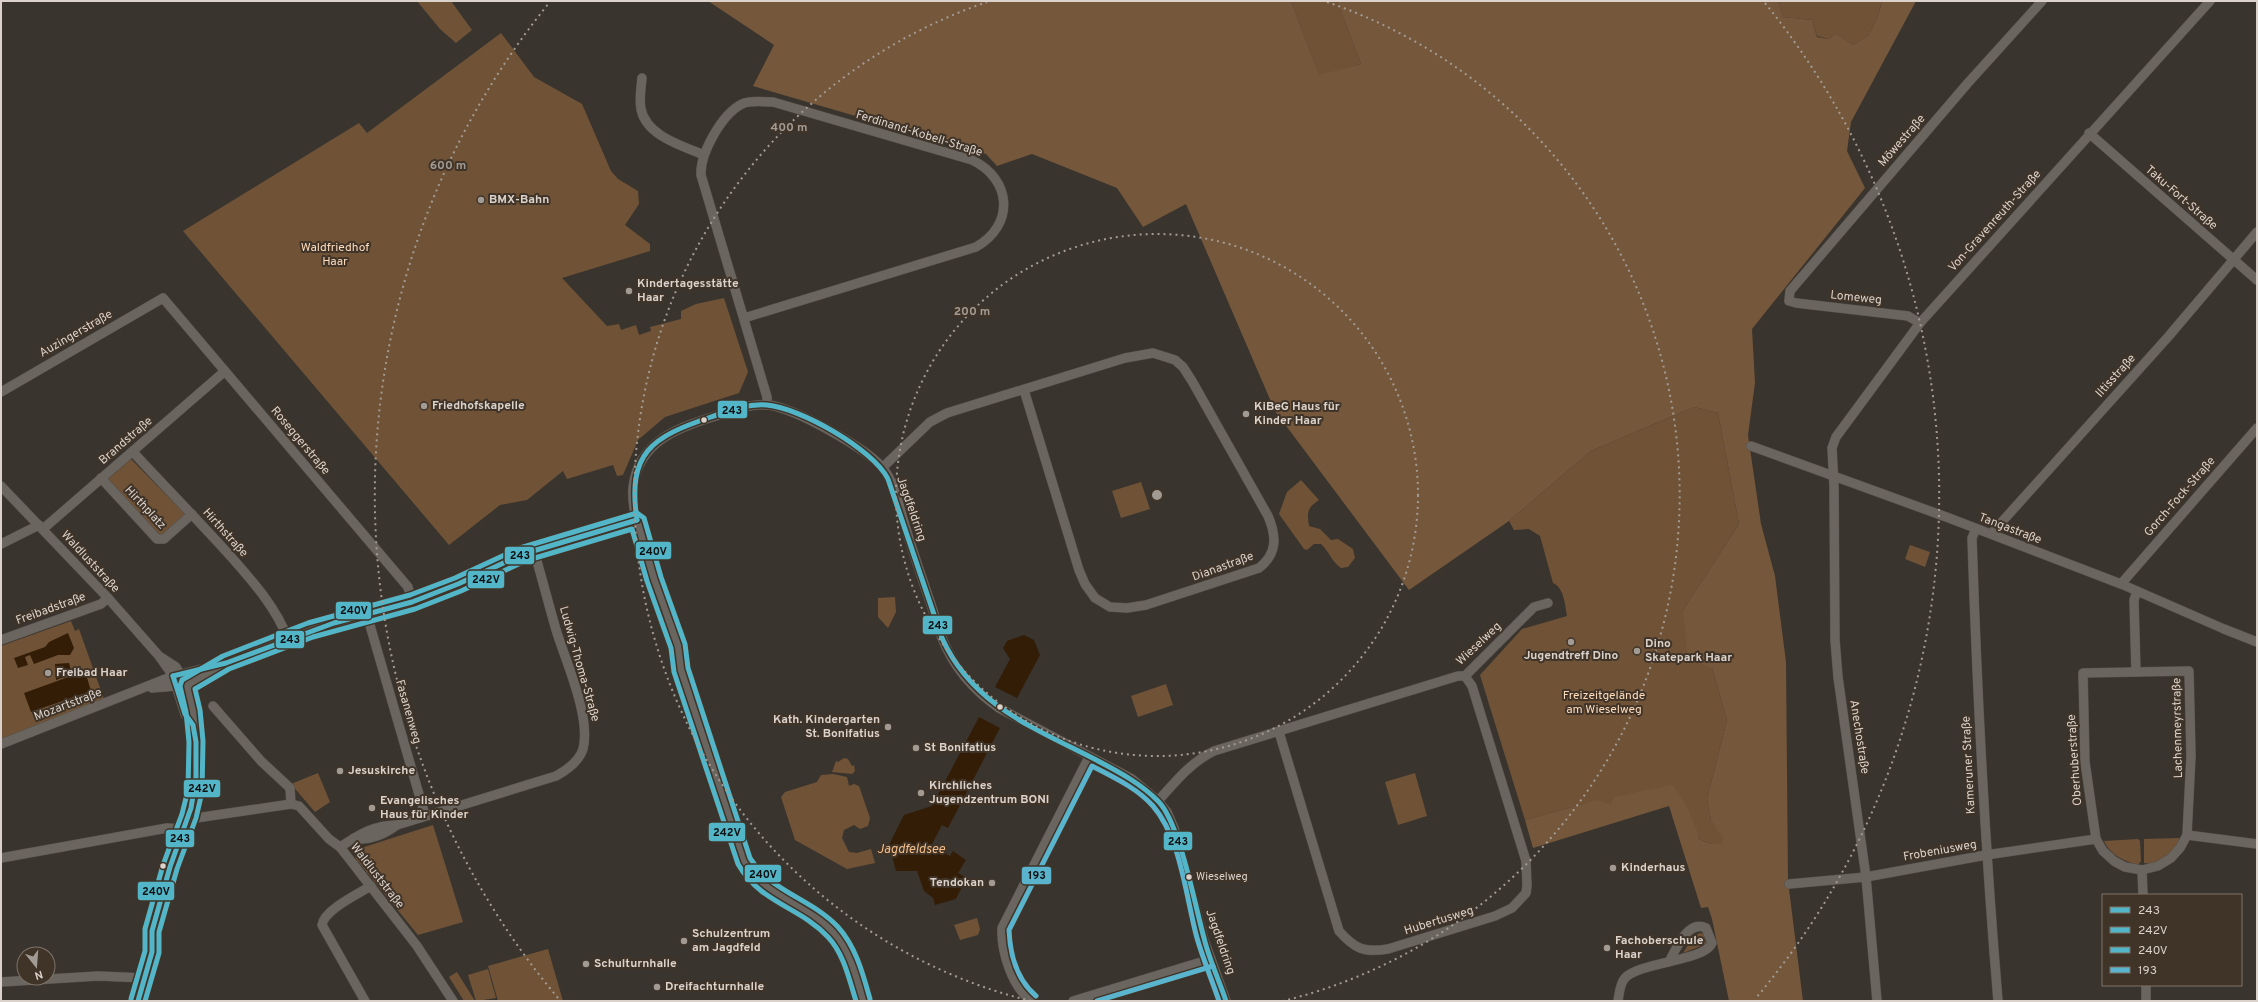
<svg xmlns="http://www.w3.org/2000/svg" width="2258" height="1002" viewBox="0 0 2258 1002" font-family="Overpass,sans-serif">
<rect width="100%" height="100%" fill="#3a342e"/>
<g fill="#705337">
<path d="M417,1h34l21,29 -16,13 -16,-14z"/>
<path d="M1291,1h46l24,63 -42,12z"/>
<path d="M1778,1h104l-4,15 -10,20 -15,9 -17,-12 -7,6 -12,-3 -5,-16 -29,-3z"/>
<path d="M501,33l33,44 48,27 29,67 7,8 20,12 1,13 -14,21 25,19v7l-88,27 45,48 12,-2 2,6 15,-5 3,10 12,-4 -1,-4 31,-8v-8l15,-7 28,-6 24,74 -9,21 -74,24 -27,23 -15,35 -6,1 -4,-11 -46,14 -4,-8 -36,29 -27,5 -51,40 -266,-314 176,-108 8,10z"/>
<path d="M1694,407l24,6 21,111 -56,86 29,58 15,52 -20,79 4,22 13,17 -3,6h-10l-12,-5 -16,-37 -72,3 -27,-1 -59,16 -45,-145 42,-46 45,-13c-2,-12 -3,-28 -14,-33l-13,-47 -11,-7 -15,1 -5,-9 82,-70z"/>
<path d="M131,459l54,55 -22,21h-5l-51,-55z"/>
<path d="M1301,480l18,20c-12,8 -12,12 -10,26l11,3 11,11 7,-1 15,10 2,9 -7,9 -7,1c-10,-7 -12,-17 -20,-24h-7l-7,6 -3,-1 -25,-35 8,-22z"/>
<path d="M1141,482l9,27 -29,9 -9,-27z"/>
<path d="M1910,545l20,7 -5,15 -20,-8z"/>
<path d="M895,597l1,15 -8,16 -10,-11v-19z"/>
<path d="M71,621l4,10 4,-2 25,70 -103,40v-93z"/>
<path d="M1166,684l7,21 -35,12 -7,-21z"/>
<path d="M844,758l4,1 4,7 2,-1 1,6 -3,3 -20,-2 4,-11 2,1z"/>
<path d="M318,773l12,29 -15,10 -24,-28z"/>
<path d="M1415,773l12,43 -29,9 -13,-43z"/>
<path d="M833,774l14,3 2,9 5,-2 5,2 11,32 -2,8 -8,3 -6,-4 -10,5 -2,8 7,14 8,1 14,-4 4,14 -28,6 -52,-29 -14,-43 4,-5 32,-10 4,-7z"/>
<path d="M433,825l30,97 -45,13 -62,-76 -1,-7 3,-3z"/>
<path d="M2179,838c-1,13 -22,28 -35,25v-24z"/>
<path d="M2138,839l2,2 1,20 -3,4c-14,-4 -28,-10 -34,-24z"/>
<path d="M977,918l3,11 -2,6 -18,5 -6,-15z"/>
<path d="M1701,933l3,1 2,10 -23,9 11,-18z"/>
<path d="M548,949l15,52h-65l-10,-35z"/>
<path d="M488,969l8,29 -20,3 -8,-26z"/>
<path d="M457,972l18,29h-11l-15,-24z"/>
</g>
<path fill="#75573b" d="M708,1h583l28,74 42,-11 -24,-63h441l5,16 29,3 5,17 12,2 7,-6 17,12 15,-9 10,-20 4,-15h34l-65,121 -4,29 18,37 -113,141 3,54 -7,52 13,89 14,52 11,86 2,219 15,120h-74l-17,-82 -4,-12 -7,1 -32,-102 -136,42 -8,-28 73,-20 13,5 3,-8 58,-12c9,7 26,43 27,54l12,5h10l2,-6 -12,-17 -4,-22 20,-79 -15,-52 -24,-9 -5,-49 56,-86 -21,-111 -24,-6 -103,44 -82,70 -100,69 -134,-179 -89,-207 -43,23 -26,-39 -85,-34 -35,12 -11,-12 -233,-68 21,-41z"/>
<g fill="#331d07">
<path d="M68,633l6,15 -4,7h-12l-24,9 -4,-9 -5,2 3,8 -10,3 -4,-10 31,-11 4,-5z"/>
<path d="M1024,635l10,5 6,15 -23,43 -22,-11 15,-28 -7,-11 4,-7z"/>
<path d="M69,663l3,11 -16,6 -1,-16z"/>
<path d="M85,671l6,20 -60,21 -7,-19z"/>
<path d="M979,717l21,11 -52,100 -6,-3 -11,21 19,10 3,-5 13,9 -8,13 8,5 -10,21 -21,6 -2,-7 -9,-7 -7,-20h-21l-7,-26 15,-30 28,-9z"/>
</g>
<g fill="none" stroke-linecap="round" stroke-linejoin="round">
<g stroke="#56504b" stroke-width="10">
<g id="minor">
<path d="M642,78c-1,11 -3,21 -1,31 5,27 42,37 63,46"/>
<path d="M2089,133l168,147"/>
<path d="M744,318l232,-71c39,-22 36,-68 -4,-87l-199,-58c-10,0 -23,-2 -31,2 -20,10 -42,49 -41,71l66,222v8"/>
<path d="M1920,323l-12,-7 -112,-13 -7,-2 1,-10 177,-207 75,-83"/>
<path d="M1,392l162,-94 245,289 4,15"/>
<path d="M1751,446l198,72 172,66 103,45 33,13"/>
<path d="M133,452c33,36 67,70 100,107 22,25 43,49 55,80"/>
<path d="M882,468l48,-46 17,-9 178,-55 28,-5 22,7 8,7 9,14 76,135c9,21 9,38 -9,52l-113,37 -19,3 -17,-1 -15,-9 -10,-14 -6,-14 -55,-180"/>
<path d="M101,478l56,61h7l28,-25"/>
<path d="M1,486l107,112 51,58 14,20 12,38 8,11"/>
<path d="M43,529l182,-158"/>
<path d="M1976,529l-4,9c5,154 13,309 26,463"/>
<path d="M1991,534l177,-197 89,-105"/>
<path d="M1,544l38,-19"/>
<path d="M2121,584l136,-156"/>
<path d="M367,615l58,200"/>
<path d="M1,640l100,-36 7,-6"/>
<path d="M2189,671l2,85 -4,79 -7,13 -9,10 -13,8 -16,4 -17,-3 -11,-6 -11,-10 -7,-12 -11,-77 -2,-89z"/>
<path d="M2136,672l-2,-72 3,-9"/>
<path d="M152,688l35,-3 31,-18"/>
<path d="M213,706l48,55 29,27 1,16 8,2 30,33 11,8 77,99 36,55"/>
<path d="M1279,732l60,199c16,18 25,22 49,18l107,-33 17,-8 14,-15 1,-7 -1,-25 -54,-175 -7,-10"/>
<path d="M1,744l172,-68 53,-13 108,-40 78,-21 46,-18 27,-14 38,-16 114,-34"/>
<path d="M1158,801c17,-19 33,-39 56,-50l244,-75h7l69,-69 14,-4"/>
<path d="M189,816l7,2 95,-14"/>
<path d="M2187,835l70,9"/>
<path d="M354,838c14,4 31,-4 43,-13"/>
<path d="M340,847c19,-12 33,-22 57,-22l159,-49c11,-6 23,-14 27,-27 8,-31 -16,-85 -26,-116 -8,-27 -15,-55 -23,-82"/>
<path d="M1,858l166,-30 15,1"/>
<path d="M2142,870l1,25"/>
<path d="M1789,884l77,-7 120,-22 110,-16"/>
<path d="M1,982l97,-6 47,2"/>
<path d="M2146,985v16"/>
<path d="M138,1001l14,-49v-21l18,-64 21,-59 5,-31 -3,-66 -6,-26 -11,-18 -17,-11"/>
<path d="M365,1001l-43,-76c2,-15 36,-31 49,-39"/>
<path d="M863,1001c-7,-24 -13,-51 -31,-70 -27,-26 -72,-35 -88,-70l-63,-191c-3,-20 -7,-39 -14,-59 -11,-32 -37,-91 -34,-123 5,-48 47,-61 86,-73 17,-5 33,-12 50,-10 27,4 93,41 112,61 15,16 19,46 26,66 11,36 24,71 35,106 12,30 31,52 57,70l133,71 26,22 9,11 7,16 30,112 22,61"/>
<path d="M1032,1001c-20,-13 -31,-50 -30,-73l87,-171"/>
<path d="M1073,1001l138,-42"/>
<path d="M1618,1001c1,-7 2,-18 7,-23 15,-16 80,-17 87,-35l-6,-15c-18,-9 -30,21 -37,34"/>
<path d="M1877,1001l-11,-124 -28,-200 -3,-37 -1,-154 -2,-38 4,-11 84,-114 290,-322"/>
</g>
</g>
<use href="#minor" stroke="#6b6560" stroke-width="9"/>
<g stroke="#403428" stroke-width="8">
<g id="bus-1">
<path d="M637,520c-10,-67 14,-83 74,-103 17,-6 37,-14 56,-12 33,3 106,44 121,74l54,159c31,69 95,91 158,124 21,11 41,22 58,39 22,22 37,105 46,137 5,21 15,42 22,63"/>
<path d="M173,676l53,-13 108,-40 78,-21 46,-18 65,-30 114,-34"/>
<path d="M138,1001l14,-49v-21l18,-64 21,-59 5,-31v-35l-3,-17 -8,-11 -12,-38"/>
</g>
</g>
<g stroke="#403428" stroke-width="8">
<path id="bus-2" d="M145,1001l14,-48v-21l18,-63 19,-51 6,-26 1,-51 -3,-31 -5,-21 34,-20 84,-32 102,-28 46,-18 64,-30 107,-32 15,52 24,67 3,24 64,192c23,40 61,42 90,73 16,17 21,42 28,64"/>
</g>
<g stroke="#403428" stroke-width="8">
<path id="bus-3" d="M131,999l14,-48v-22l18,-64 19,-51 6,-24 1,-48 -3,-30 -6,-26 2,-6 41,-24 85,-33 102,-28 45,-17 65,-30 117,-35 7,5 17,59 24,67 3,24 62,190c21,34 62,41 88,69 18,20 25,47 32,72"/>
</g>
<g stroke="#403428" stroke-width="8">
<g id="bus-4">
<path d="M1036,996c-19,-16 -26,-42 -27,-66l83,-164c21,11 45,22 61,40 28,32 33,92 44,132 6,21 15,42 22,63"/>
<path d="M1097,1001l116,-35"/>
</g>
</g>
<use href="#bus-1" stroke="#53b5c8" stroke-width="5"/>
<use href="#bus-2" stroke="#53b5c8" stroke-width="5"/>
<use href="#bus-3" stroke="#53b5c8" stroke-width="5"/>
<use href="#bus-4" stroke="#5ab4ce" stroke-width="5"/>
</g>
<g fill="none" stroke="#a29b94" stroke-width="2" stroke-dasharray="2 4">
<circle cx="1157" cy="495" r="261"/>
<path d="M1031 1001A521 521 0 0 1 987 2M1327 2A521 521 0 0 1 1283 1001"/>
<path d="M558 998A782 782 0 0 1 549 3M1765 3A782 782 0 0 1 1756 998"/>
</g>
<g fill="#a29b94" stroke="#403428" stroke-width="1.5">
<circle cx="481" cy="200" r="4"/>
<circle cx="629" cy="291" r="4"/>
<circle cx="424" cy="406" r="4"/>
<circle cx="1246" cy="414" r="4"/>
<circle cx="1571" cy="642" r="4"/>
<circle cx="1637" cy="651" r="4"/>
<circle cx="48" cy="673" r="4"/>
<circle cx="888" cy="727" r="4"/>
<circle cx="916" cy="748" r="4"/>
<circle cx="340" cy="771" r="4"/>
<circle cx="921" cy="793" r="4"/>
<circle cx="372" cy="808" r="4"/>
<circle cx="1613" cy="868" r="4"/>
<circle cx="992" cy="883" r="4"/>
<circle cx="684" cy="941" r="4"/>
<circle cx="1607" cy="948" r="4"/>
<circle cx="586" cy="964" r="4"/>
<circle cx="657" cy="987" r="4"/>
</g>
<g fill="#dad2cb" stroke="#403428" stroke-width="1.5">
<circle cx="704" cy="420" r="3.5"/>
<circle cx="1000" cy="707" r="3.5"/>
<circle cx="163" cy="866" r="3.5"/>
<circle cx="1189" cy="877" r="3.5"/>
</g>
<g text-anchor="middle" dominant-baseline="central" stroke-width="4" stroke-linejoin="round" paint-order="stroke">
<g font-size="11" fill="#dad2cb" stroke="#403428" text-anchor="start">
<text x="1196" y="877">Wieselweg</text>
</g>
<g font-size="12" fill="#dad2cb" stroke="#403428">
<text transform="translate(919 134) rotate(17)">Ferdinand-Kobell-Straße</text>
<text transform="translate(1902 141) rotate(-49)">Möwestraße</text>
<text transform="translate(2181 198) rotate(41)">Taku-Fort-Straße</text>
<text transform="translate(1995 221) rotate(-48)">Von-Gravenreuth-Straße</text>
<text transform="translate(1856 298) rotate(6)">Lomeweg</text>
<text transform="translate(76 334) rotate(-30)">Auzingerstraße</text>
<text transform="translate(2116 376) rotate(-48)">Iltisstraße</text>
<text transform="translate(126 441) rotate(-41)">Brandstraße</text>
<text transform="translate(300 441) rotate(50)">Roseggerstraße</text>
<text transform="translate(2180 497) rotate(-49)">Gorch-Fock-Straße</text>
<text transform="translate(145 508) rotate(47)">Hirthplatz</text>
<text transform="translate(911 509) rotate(71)">Jagdfeldring</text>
<text transform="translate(2010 529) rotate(21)">Tangastraße</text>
<text transform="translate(225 533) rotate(48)">Hirthstraße</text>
<text transform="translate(90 562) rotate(47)">Waldluststraße</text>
<text transform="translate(1223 567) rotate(-20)">Dianastraße</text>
<text transform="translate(51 609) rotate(-20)">Freibadstraße</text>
<text transform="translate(1479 644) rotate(-43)">Wieselweg</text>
<text transform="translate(579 664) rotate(74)">Ludwig-Thoma-Straße</text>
<text transform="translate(68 705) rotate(-21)">Mozartstraße</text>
<text transform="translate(408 712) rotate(74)">Fasanenweg</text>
<text transform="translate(2178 728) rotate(-91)">Lachenmeyrstraße</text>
<text transform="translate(1859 737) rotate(81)">Anechostraße</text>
<text transform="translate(2075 760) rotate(-94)">Oberhuberstraße</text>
<text transform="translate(1969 765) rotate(-93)">Kameruner Straße</text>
<text transform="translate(1940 851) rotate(-10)">Frobeniusweg</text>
<text transform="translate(377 876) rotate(52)">Waldluststraße</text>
<text transform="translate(1439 921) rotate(-17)">Hubertusweg</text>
<text transform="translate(1220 942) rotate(71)">Jagdfeldring</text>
</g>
<g font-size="12" font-weight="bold" fill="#dad2cb" stroke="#403428" text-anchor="start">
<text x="489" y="200">BMX-Bahn</text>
<text x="637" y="284">Kindertagesstätte<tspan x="637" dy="14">Haar</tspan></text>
<text x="432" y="406">Friedhofskapelle</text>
<text x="1254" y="407">KiBeG Haus für<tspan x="1254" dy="14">Kinder Haar</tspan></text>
<text x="1645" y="644">Dino<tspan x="1645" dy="14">Skatepark Haar</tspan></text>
<text x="1571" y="656" text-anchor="middle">Jugendtreff Dino</text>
<text x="56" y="673">Freibad Haar</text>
<text x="880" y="720" text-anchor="end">Kath. Kindergarten<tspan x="880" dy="14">St. Bonifatius</tspan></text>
<text x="924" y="748">St Bonifatius</text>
<text x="348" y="771">Jesuskirche</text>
<text x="929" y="786">Kirchliches<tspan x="929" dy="14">Jugendzentrum BONI</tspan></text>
<text x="380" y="801">Evangelisches<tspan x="380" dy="14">Haus für Kinder</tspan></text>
<text x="1621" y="868">Kinderhaus</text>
<text x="984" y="883" text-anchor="end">Tendokan</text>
<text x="692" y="934">Schulzentrum<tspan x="692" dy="14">am Jagdfeld</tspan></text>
<text x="1615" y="941">Fachoberschule<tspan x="1615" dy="14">Haar</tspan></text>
<text x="594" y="964">Schulturnhalle</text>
<text x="665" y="987">Dreifachturnhalle</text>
</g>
<g font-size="12" fill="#fddbbb" stroke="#403428">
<text x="335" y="248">Waldfriedhof<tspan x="335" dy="14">Haar</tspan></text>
<text x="1604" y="696">Freizeitgelände<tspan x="1604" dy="14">am Wieselweg</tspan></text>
</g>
<g font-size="13" font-style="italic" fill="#f5bd88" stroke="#403428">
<text x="911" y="850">Jagdfeldsee</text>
</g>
</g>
<circle cx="1157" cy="495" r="6" fill="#a29b94" stroke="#403428" stroke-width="2"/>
<g font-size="12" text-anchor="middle" font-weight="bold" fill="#a29b94" stroke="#403428" stroke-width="4" stroke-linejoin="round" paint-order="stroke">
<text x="789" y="131">400 m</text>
<text x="448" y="169">600 m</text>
<text x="972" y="315">200 m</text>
</g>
<g stroke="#403428" stroke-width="1.5">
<rect x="717" y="400" width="31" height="19" rx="4" fill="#53b5c8"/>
<rect x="635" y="541" width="37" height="19" rx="4" fill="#53b5c8"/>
<rect x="504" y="546" width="31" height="19" rx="4" fill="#53b5c8"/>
<rect x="467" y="570" width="38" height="19" rx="4" fill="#53b5c8"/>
<rect x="335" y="601" width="37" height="19" rx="4" fill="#53b5c8"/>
<rect x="922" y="615" width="31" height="20" rx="4" fill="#53b5c8"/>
<rect x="275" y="630" width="30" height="19" rx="4" fill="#53b5c8"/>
<rect x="183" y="779" width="38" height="19" rx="4" fill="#53b5c8"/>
<rect x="708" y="822" width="38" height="20" rx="4" fill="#53b5c8"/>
<rect x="165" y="829" width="30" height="19" rx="4" fill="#53b5c8"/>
<rect x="1163" y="831" width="30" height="20" rx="4" fill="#53b5c8"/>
<rect x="744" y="864" width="38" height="19" rx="4" fill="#53b5c8"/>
<rect x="1021" y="866" width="31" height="19" rx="4" fill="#5ab4ce"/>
<rect x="137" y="881" width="38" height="20" rx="4" fill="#53b5c8"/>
</g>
<g font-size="11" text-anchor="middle" font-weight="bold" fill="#111">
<text x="732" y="414">243</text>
<text x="653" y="555">240V</text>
<text x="520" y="559">243</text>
<text x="486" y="583">242V</text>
<text x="354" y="614">240V</text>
<text x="938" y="629">243</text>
<text x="290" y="643">243</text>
<text x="202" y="792">242V</text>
<text x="727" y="836">242V</text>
<text x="180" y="842">243</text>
<text x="1178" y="845">243</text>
<text x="763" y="878">240V</text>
<text x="1037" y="879">193</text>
<text x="156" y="895">240V</text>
</g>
<rect width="2258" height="1002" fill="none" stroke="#dad2cb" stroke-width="4"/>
<rect x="2102" y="894" width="140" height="92" fill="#403428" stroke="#7e7369"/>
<rect x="2110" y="907" width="20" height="6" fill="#53b5c8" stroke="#7e7369"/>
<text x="2138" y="914" font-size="12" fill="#dad2cb">243</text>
<rect x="2110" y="927" width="20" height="6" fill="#53b5c8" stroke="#7e7369"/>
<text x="2138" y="934" font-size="12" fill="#dad2cb">242V</text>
<rect x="2110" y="947" width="20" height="6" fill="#53b5c8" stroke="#7e7369"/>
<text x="2138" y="954" font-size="12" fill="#dad2cb">240V</text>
<rect x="2110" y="967" width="20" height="6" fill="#5ab4ce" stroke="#7e7369"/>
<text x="2138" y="974" font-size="12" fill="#dad2cb">193</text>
<g transform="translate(36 966) rotate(163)"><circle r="19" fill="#403428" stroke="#7e7369"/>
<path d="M0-3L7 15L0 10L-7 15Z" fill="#a29b94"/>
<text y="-6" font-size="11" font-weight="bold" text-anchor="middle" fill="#dad2cb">N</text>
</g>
</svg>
